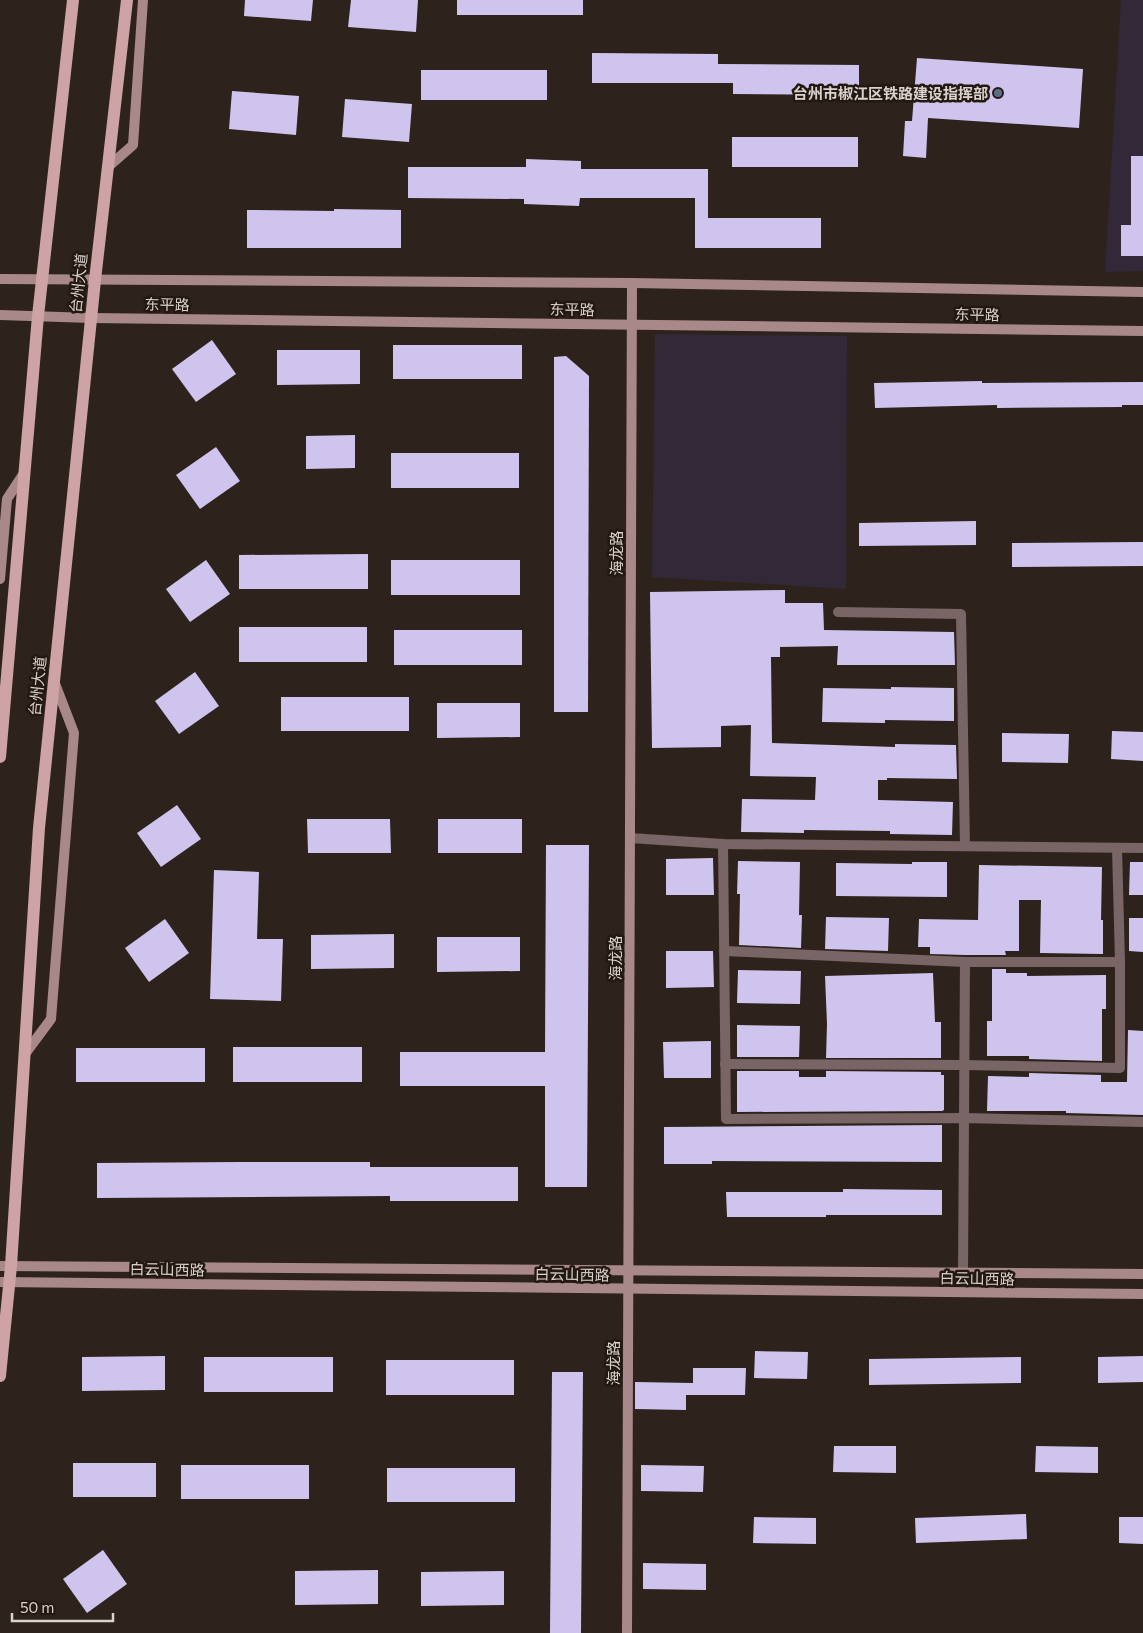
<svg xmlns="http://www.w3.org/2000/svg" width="1143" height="1633" viewBox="0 0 1143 1633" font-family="Commissioner,'Noto Sans SC',sans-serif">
<rect width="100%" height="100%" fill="#2e231c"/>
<g fill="#322838">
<path d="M1121,0h22v271l-38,1z"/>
<path d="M655,334l192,2 -1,253 -194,-12z"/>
</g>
<g fill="#cfc4ee">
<path d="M245,0h68l-2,21 -67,-5z"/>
<path d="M351,0h67l-2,32 -68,-5z"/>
<rect x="457" y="0" width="126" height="15"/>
<path d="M592,53l126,1v10l141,1v30l-126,-1v-11h-141z"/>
<path d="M917,58l166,11 -4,59 -151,-10 -2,40 -23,-2 2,-35h7z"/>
<rect x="421" y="70" width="126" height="30"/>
<path d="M232,91l67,5 -3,39 -67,-6z"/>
<path d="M345,99l67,5 -3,38 -67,-5z"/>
<rect x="732" y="137" width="126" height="30"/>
<path d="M1131,156h12v100h-22v-31h10z"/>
<path d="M526,159l55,2v8h127v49h113v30h-126v-50h-115l-1,8 -55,-2v-5l-116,-1v-31h118z"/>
<path d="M334,209l67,1v38h-154v-38l87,1z"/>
<path d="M212,340l24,34 -40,28 -24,-33z"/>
<rect x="393" y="345" width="129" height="34"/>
<path d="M277,350h83v34l-83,1z"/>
<path d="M566,356l23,20 -1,336h-34v-355z"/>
<path d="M982,381v2l161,-1v23h-21v2l-125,1v-3l-122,3 -1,-25z"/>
<path d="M355,435v33l-49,1v-33z"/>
<path d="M216,447l24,34 -40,28 -24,-34z"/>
<rect x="391" y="453" width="128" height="35"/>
<path d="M976,521v24l-117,1v-23z"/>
<path d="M1143,542v24l-131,1v-24z"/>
<path d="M368,554v35h-129v-34z"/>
<path d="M206,560l24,34 -40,28 -24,-33z"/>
<rect x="391" y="560" width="129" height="35"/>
<path d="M785,590v13h38l1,27 130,2 1,33h-118l1,-19 -58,1v10h-9l1,86 123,4v-3l61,1 1,34 -70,-1v2h-9v20l75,2 -1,33 -62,-1v-3l-86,-1v3l-63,-1 1,-33 73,1 1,-23 -66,-1 1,-51 -30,1v21l-69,1 -2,-156z"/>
<rect x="239" y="627" width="128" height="35"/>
<rect x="394" y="630" width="128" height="35"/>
<path d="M195,672l24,34 -40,28 -24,-33z"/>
<path d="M891,687l63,1v33l-69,-1v3l-63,-1 1,-34 68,1z"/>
<rect x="281" y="697" width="128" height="34"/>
<path d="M437,703h83v34l-83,1z"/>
<path d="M1112,731l31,1v29l-32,-2z"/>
<path d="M1002,733l67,1 -1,29 -66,-1z"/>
<path d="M177,805l24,34 -40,28 -24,-34z"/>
<path d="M307,819h83l1,34h-83z"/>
<rect x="438" y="819" width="84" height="34"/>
<path d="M546,845h43l-2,342h-42v-101h-145v-34h145z"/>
<path d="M713,858l1,37h-48v-36z"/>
<path d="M738,861l62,1 -1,53h3l-1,33 -62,-3 1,-51h-3z"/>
<path d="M912,862h35v35l-111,-1v-33l76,1z"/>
<path d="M1130,862h13v33h-14z"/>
<path d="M979,865l123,2 -1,53h2v34l-63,-1 1,-53h-22v51h-14l1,4h-41l-35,-1v-7h-12l1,-28 59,1z"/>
<path d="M214,870l45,2 -2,67h26l-2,62 -71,-2z"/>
<path d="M826,917l63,1 -1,33 -63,-2z"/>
<path d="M1129,918h14v34l-14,-1z"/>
<path d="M165,919l24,34 -40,29 -24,-34z"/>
<path d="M394,934v34l-83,1v-34z"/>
<path d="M437,937h83v34l-83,1z"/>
<path d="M666,951h47l1,36 -48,1z"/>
<path d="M992,969h14v4h21v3l79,-1v34h-4v52l-73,-2v-3h-42v-35h5z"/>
<path d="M738,970l63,1 -1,33 -63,-1z"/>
<path d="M933,973l2,49h6v36h-115l1,-34 -2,-48z"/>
<path d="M737,1025l63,1 -1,31h-62z"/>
<path d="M1128,1030l15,1v84l-77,-2v-2h-79l1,-35 41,1v-4l72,2v7h26z"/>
<path d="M711,1041v37h-47l-1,-36z"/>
<rect x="233" y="1047" width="129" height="35"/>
<rect x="76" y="1048" width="129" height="34"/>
<path d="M737,1071h62v6h27v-6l115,1v3h3v35l-2,1 -205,1z"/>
<path d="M942,1125v37l-230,-1v3h-48v-37z"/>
<path d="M241,1162h129v5h148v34h-128v-5l-293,2v-35z"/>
<path d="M843,1189l99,1v25h-116v2h-99l-1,-25h117z"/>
<path d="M755,1351l53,1 -1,27 -53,-1z"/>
<path d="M165,1356v34l-83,1v-34z"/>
<path d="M1143,1356v26l-45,1v-26z"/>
<rect x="204" y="1357" width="129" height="35"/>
<path d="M1021,1357v26l-152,2v-26z"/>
<rect x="386" y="1360" width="128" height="35"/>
<path d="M693,1368h53l-1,27h-59v15l-51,-1v-27l58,1z"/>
<path d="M552,1372h31l-2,261h-31z"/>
<path d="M834,1446h62v27l-63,-1z"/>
<path d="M1036,1446l62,1v26l-63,-1z"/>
<rect x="73" y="1463" width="83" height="34"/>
<rect x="181" y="1465" width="128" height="34"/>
<path d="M641,1465l63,1 -1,26 -62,-1z"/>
<rect x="387" y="1468" width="128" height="34"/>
<path d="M1026,1514l1,25 -111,4 -1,-25z"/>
<path d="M754,1517l62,1v26l-63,-1z"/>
<path d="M1119,1517h24v27l-24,-1z"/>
<path d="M103,1550l24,34 -40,29 -24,-34z"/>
<path d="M643,1563l63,1v26l-63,-1z"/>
<path d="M378,1570v34l-83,1v-34z"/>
<path d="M504,1571v34l-83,1v-34z"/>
</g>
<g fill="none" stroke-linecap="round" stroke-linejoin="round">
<g stroke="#796466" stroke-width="10">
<path d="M838,612l123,2 4,232"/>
<path d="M630,838l93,6 420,4"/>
<path d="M723,844l3,275 238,-1 179,4"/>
<path d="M724,951l241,11h155"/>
<path d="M725,1064l239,1 156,3v-106l-3,-114"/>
<path d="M963,1273l2,-311"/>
</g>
<g stroke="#a9888a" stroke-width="10">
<path d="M108,167l25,-22 10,-145"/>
<path d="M0,279l632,4 511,9"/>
<path d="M0,315l91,3 1052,13"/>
<path d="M0,579l7,-80 17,-26"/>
<path d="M25,1054l26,-35 23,-286 -20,-52"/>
<path d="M0,1266l1143,8"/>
<path d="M0,1282l1143,12"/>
<path d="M627,1633l5,-1350"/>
</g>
<g stroke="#cea3a6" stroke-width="12">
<path d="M0,757l38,-441 35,-316"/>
<path d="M0,1376l11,-110 28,-438 56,-548 32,-280"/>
</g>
</g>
<circle fill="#5c6f8a" stroke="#241912" stroke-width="2" cx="998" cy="93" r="5"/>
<g text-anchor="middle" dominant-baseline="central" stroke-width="5" stroke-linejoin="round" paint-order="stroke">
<g font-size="15" font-weight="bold" fill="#dad2ce" stroke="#241912" text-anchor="end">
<text x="988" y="93">台州市椒江区铁路建设指挥部</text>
</g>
<g font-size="15" fill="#dad2ce" stroke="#241912">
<text transform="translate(78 283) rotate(-84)">台州大道</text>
<text transform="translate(167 304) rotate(1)">东平路</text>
<text transform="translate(572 309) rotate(1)">东平路</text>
<text transform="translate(977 314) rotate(1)">东平路</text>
<text transform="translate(616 553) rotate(-90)">海龙路</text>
<text transform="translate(37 686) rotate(-84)">台州大道</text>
<text transform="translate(615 958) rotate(-90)">海龙路</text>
<text transform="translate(167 1269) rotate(1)">白云山西路</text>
<text transform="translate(572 1274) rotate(1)">白云山西路</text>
<text transform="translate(977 1278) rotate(1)">白云山西路</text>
<text transform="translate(613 1363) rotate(-90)">海龙路</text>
</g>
</g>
<path d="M12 1613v8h101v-8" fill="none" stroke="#dad2ce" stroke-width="2.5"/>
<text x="20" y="1613" font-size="15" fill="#dad2ce" stroke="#241912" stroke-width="4" paint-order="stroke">50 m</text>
</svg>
